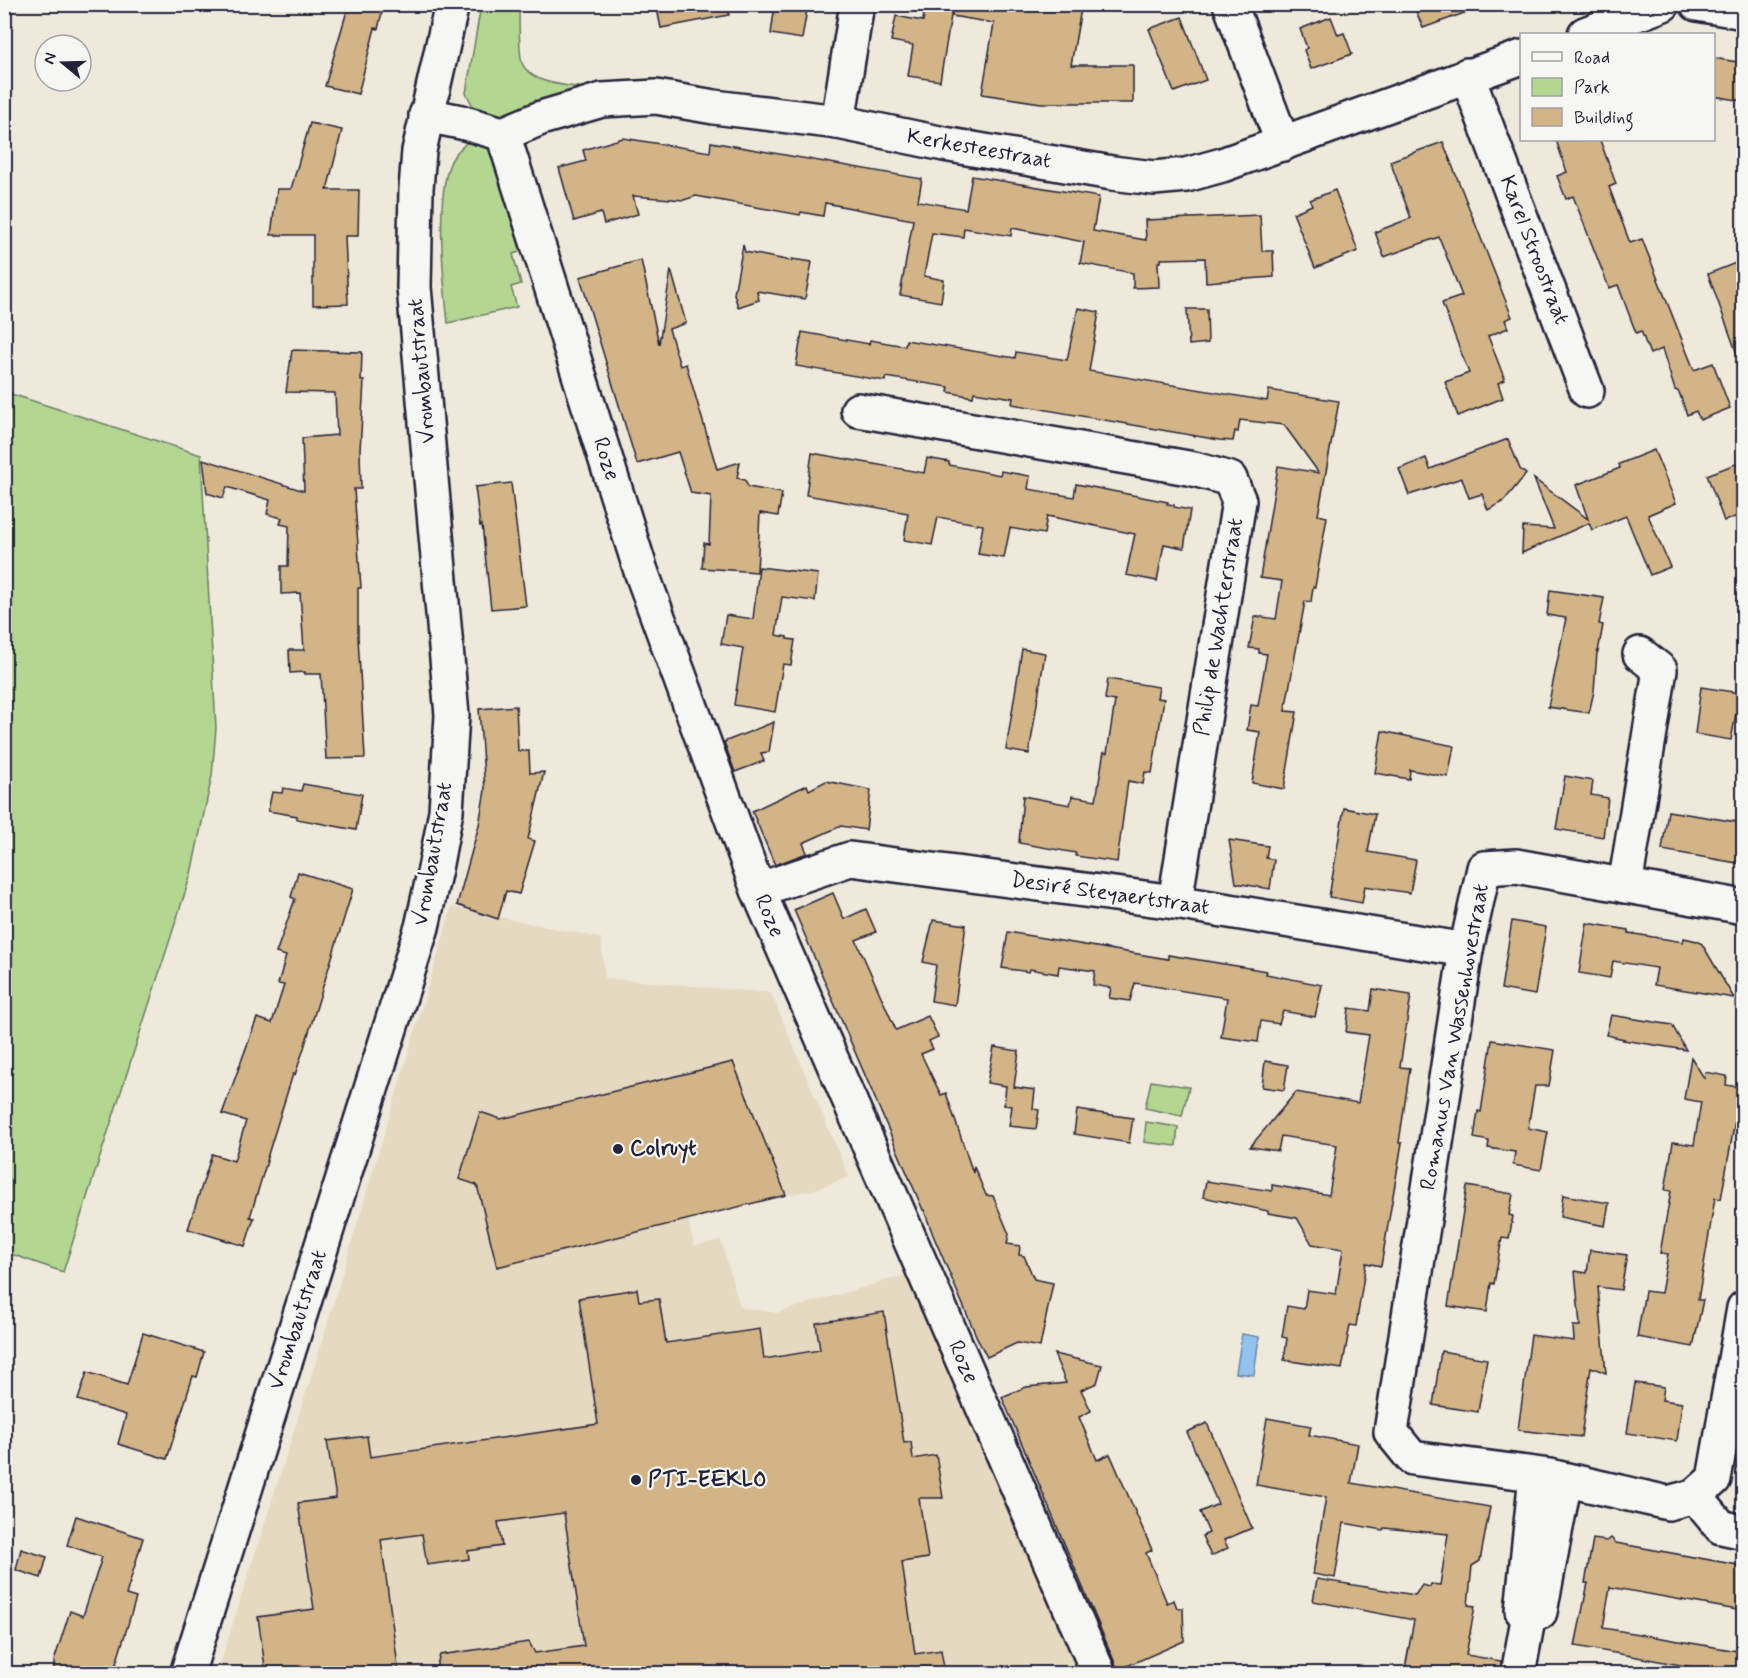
<svg xmlns="http://www.w3.org/2000/svg" width="1748" height="1678" viewBox="0 0 1748 1678" font-family="Mynerve,sans-serif">
<rect width="100%" height="100%" fill="#efe9dc"/>
<filter id="ink" filterUnits="userSpaceOnUse"><feTurbulence type="fractalNoise" baseFrequency=".0167" numOctaves="2"/><feDisplacementMap in="SourceGraphic" scale="12" xChannelSelector="R" yChannelSelector="G"/><feConvolveMatrix kernelMatrix="1 2 1 2 8 2 1 2 1" color-interpolation-filters="sRGB"/></filter>
<g filter="url(#ink)">
<path fill="#e6d9c2" d="M452,907l149,31 4,40 166,15 78,184 -36,13 -27,5 -98,24 6,27 27,-6 19,67 36,6 146,-43 162,403 -867,1 104,-329z"/>
<g fill="#b3d690" stroke="#6a7c66" stroke-width="1.5">
<path d="M481,5h38c0,11 0,49 3,58 8,19 38,22 56,24l-22,16 -41,18 -24,-5 -17,-8 -8,-15z"/>
<path d="M467,142l11,2 17,7 34,98 -16,5 8,30 -10,3 6,20 -69,16c-4,-38 -15,-136 6,-167 3,-5 9,-9 13,-14z"/>
<path d="M5,392l196,63 15,273 -4,48 -21,98 -128,398 -58,-20z"/>
<path d="M1151,1081l38,6 -7,29 -37,-8z"/>
<path d="M1146,1122l32,5 -2,19 -32,-4z"/>
</g>
<path fill="#92c3ee" stroke="#6583a6" stroke-width="1.5" d="M1242,1334l17,3 -5,38 -18,-2z"/>
<g fill="#d2b486" stroke="#22223b" stroke-width="1.5">
<path d="M349,4h35l-6,25 -3,-1 -17,66 -33,-8z"/>
<path d="M656,4h72l1,11 -68,13z"/>
<path d="M775,4h33l-6,35 -31,-5z"/>
<path d="M925,4h28l-13,77 -32,-5 5,-31 -22,-4 5,-25 27,5z"/>
<path d="M953,4h107l21,5 -10,56h62v38h-92l-59,-9 12,-71 -42,-7z"/>
<path d="M1413,4h68v3l-58,21z"/>
<path d="M1182,17l24,63 -32,12 -25,-63z"/>
<path d="M1331,17l7,18 6,-2 8,21 -41,15 -7,-19 3,-2 -7,-19z"/>
<path d="M1713,58l30,5v38l-30,-5z"/>
<path d="M310,123l32,7 -15,60h32l-1,46h-13l3,68 -35,1v-70h-42l6,-46h14z"/>
<path d="M623,138l87,14 1,-10 211,37 -4,22 48,8 6,-33 127,21 -6,34 53,9 -1,-20 115,-5 2,36h11l1,26 -68,5 -1,-24 -44,1v3h-3l1,25 -26,1v-15l-53,-10 4,-21 -72,-14 -1,8 -47,-8 -1,9 -31,-4 -8,43 20,4 -3,22 -41,-7 13,-75 -88,-17 -2,13 -22,-4 -1,3 -104,-19 -12,4 -51,-4 5,18 -34,10 -3,-11 -27,8 -15,-53 27,-7 -3,-11z"/>
<path d="M1556,140h44l16,44 -7,3 21,56 12,-4 52,131 19,-7 17,45 -30,12 -4,-9 -9,4 -8,-23 -4,-2 -13,-41 -12,5 -9,-23 -5,2 -18,-48 -9,3 -36,-92 -7,3 -9,-23 10,-4z"/>
<path d="M1443,142l69,175 -7,3 3,8 -20,8 17,44 -7,3 5,15 -45,18 -13,-34 24,-9 -27,-70 20,-7 -23,-59 -55,20 -9,-25 36,-14 -21,-57z"/>
<path d="M1335,190l23,61 -43,17 -22,-55 19,-8 -2,-5z"/>
<path d="M743,245l2,7 47,9v-2l20,3 -7,37 -48,-8 2,9 -21,7 -4,-13z"/>
<path d="M641,260l18,84 12,-74 15,53 -17,6 11,37 6,-2 31,105 23,-7 -3,16 8,2 3,7 34,6 -4,23 -18,-3 -3,59 -55,-4 2,-25 5,1 2,-48 -20,-3 -13,-41 -41,12 -57,-187z"/>
<path d="M1743,260v104l-2,1 -33,-91z"/>
<path d="M1078,308l21,4 -10,59 178,30 2,-11 70,11 -21,114 9,2 -12,70h-2l-2,15 -6,-1 -20,110 12,1 -13,77 -32,-6 8,-51 -13,-2 4,-25 7,1 9,-52 -8,-1v-4l-10,-1 6,-32 21,3 6,-38 -22,-3 18,-112 41,7 -35,-48 -44,-5 -2,12 -3,-1 -2,10 -14,-1 -207,-36 1,-6 -39,-6 -1,5 -25,-5 1,-5 -63,-10 -1,4 -89,-15 6,-34 67,12 1,-4 35,6 1,-6 109,18 1,-6 51,8z"/>
<path d="M1187,309h20l1,34 -19,2z"/>
<path d="M292,350l70,2 -1,29h3l-4,69 1,39h-7l7,99h-3v49l7,121 -39,1 -5,-85h-16v-2l-15,1 -1,-23h15l-4,-57 -19,1v-28h7l1,-40 -9,-2 2,-6 -15,-4 3,-14 -43,-13 -4,11 -16,-5 -4,-34 101,32 -2,-53 35,-3 -2,-42 -49,-1z"/>
<path d="M1508,439l12,30 6,5 -22,27 -16,9 -6,-16 -13,4 -7,-20 -53,17 -10,-26 27,-11 4,11z"/>
<path d="M1654,450l22,53 -28,12 22,52 -20,8 -24,-59 -34,14 -3,-7 -67,30 1,-26 31,2 -20,-50 54,40 -12,-34 44,-17 -1,-4z"/>
<path d="M812,453l112,20 3,-15 22,4v3l51,10 1,-4 29,5 -2,13 46,8 2,-13 92,18 -1,2 7,1v2l16,3 -6,38 -20,-4 -7,37 -31,-6 9,-41 -88,-18 -3,18 -34,-6 -6,30 -26,-4 5,-29 -45,-8 -6,28 -28,-5 4,-27 -102,-18z"/>
<path d="M1743,461v53l-19,7 -17,-46z"/>
<path d="M511,483l15,123 -35,3 -9,-84 -2,1 -5,-39z"/>
<path d="M759,567l59,7 -3,27 -33,-4 -6,38 11,2v2l8,1 -4,25 -8,-1 -8,48 -41,-7 9,-57 -22,-4 5,-29 27,4z"/>
<path d="M1550,590l54,8 -5,26 4,1 -5,27h-1l-3,39 -5,22 -41,-6 18,-89 -19,-3z"/>
<path d="M1022,649l23,4 -16,101 -23,-4z"/>
<path d="M1108,679l51,8 -2,11 7,1 -12,74 -7,-1 -2,12 -15,-3 -11,81 -42,-6 1,-3 -57,-10 4,-47 47,9 2,-9 24,4 7,-43 1,-5 3,1 8,-52 -10,-2z"/>
<path d="M1701,687l39,6 -9,47 -36,-6z"/>
<path d="M516,706l2,45h11l1,22 14,-1 -16,67 7,2 -16,53 -13,-3 -8,28 -41,-14 22,-80 6,-35 -6,-81z"/>
<path d="M774,722l-5,30 -8,1 3,8 -29,11 -11,-30z"/>
<path d="M1382,731l72,15 -6,31 -38,-7 -1,9 -34,-6z"/>
<path d="M1565,776l28,5 -2,14 17,3 -5,39 -47,-8z"/>
<path d="M826,781l45,9 -5,40 -25,-4 -38,17 4,10 -32,12 -23,-54 55,-26 2,5z"/>
<path d="M303,784l59,10 -6,36 -59,-11v-3l-29,-5 4,-19 10,1 1,-5 18,3z"/>
<path d="M1344,808l31,6 -7,38 48,8 -6,33 -45,-7 -3,17 -33,-6z"/>
<path d="M1668,811l75,12v41l-81,-14z"/>
<path d="M1229,840l39,6 -2,12 8,2 -4,29 -34,-6z"/>
<path d="M298,872l55,17 -49,159 -9,27 -2,-1 -27,87h1l-17,56 4,1 -9,28 -57,-17 24,-75 22,7 12,-40 -24,-7 35,-96 15,5 12,-38 -6,-1 8,-28 -10,-3 19,-54 -4,-2z"/>
<path d="M833,893l11,26 22,-10 10,23 -20,8 40,90 32,-14 10,21 -9,4 4,8 -12,5 20,41 5,-2 27,80 1,-6 12,28 7,1 16,38 -2,10 13,2 -1,9 5,1 10,23 19,4 -13,64 -23,-4 -30,14 -9,-17 -45,-105 -9,-25h-1l-129,-300z"/>
<path d="M933,920l33,5 -11,80 -24,-4 5,-36 -13,-3z"/>
<path d="M1512,921l34,6 -11,68 -34,-6z"/>
<path d="M1587,923l42,7v3l54,9 1,-4 13,3 5,3 32,54 -80,-13 3,-17 -44,-7 -3,17 -31,-5z"/>
<path d="M1008,932l160,27v-4l75,12 24,4 -1,3 56,11 -7,32 -32,-6 -4,13 -18,-3 -3,21 -37,-5 6,-39 -92,-15 -5,18 -21,-3 2,-10 -18,-3 2,-14 -36,-5 -1,8 -28,-5 -1,3 -27,-4z"/>
<path d="M1373,989l38,6 -11,72 10,1 -11,75h3l-21,123 -15,-3 -10,63 -6,-1 -8,44 -58,-9 3,-22 -5,-1 5,-31 17,3 3,-19 29,4 7,-45 -31,-5 -15,-26 -29,-5v-2l-65,-14 3,-16 66,10v-6l57,10 8,-50 -56,-9 -3,15 -28,-4 46,-55 62,11 11,-68 -23,-3 3,-24 21,3z"/>
<path d="M1611,1015l61,10 14,25 -63,-10 1,-1 -18,-4z"/>
<path d="M1492,1040l63,10 -6,36h-14l-7,42 20,4 -7,38 -28,-5 2,-13 -27,-4 1,-7 -15,-3 4,-27 3,1z"/>
<path d="M994,1047l25,4 -5,36 21,3 -2,19 6,1 -3,19 -27,-3 3,-20 -8,-1 2,-19 -19,-3z"/>
<path d="M1691,1057l13,21 1,-6 22,4 -1,9 17,3v28l-7,-1 -15,84 -6,-1 -17,102h5l-10,47 -56,-10 8,-46 16,2 7,-39 -8,-1 11,-62 -6,-1 8,-48 21,3 7,-43 -17,-3z"/>
<path d="M1265,1061l23,4 -4,25 -22,-3z"/>
<path d="M733,1062l53,133 -289,72 -20,-82 -18,-6 21,-67 21,7z"/>
<path d="M1077,1110l56,8 -4,25 -55,-9z"/>
<path d="M1467,1186l46,8 -4,21 4,1 -4,23 -7,-1 -8,46 -3,-1 -4,29 -39,-6z"/>
<path d="M1563,1195l46,8 -4,23 -45,-9z"/>
<path d="M1590,1250l37,5 -6,35 -23,-3 8,86 -15,-6 -10,70 -63,-7 13,-95 43,6 -1,-15h7l-5,-55 12,2z"/>
<path d="M637,1289l2,12 20,-2 7,44 94,-14 4,30 56,-9 -4,-27 68,-11 20,131 7,-1 2,17 23,-4 7,43h-24l9,60 -26,4 13,92 26,-4 4,24h-511l6,-19 89,-13 6,11 49,-7 -20,-133 -66,9 4,24 -34,5 1,8 -42,6 -5,-31 -41,6 18,134h-133l-8,-57 56,-8 -16,-106 38,-5 -9,-57 40,-5 3,21 228,-33 -19,-126z"/>
<path d="M143,1333l61,19 -7,25 -4,-1 -26,83 -49,-15 8,-29 -48,-15 9,-28 40,13z"/>
<path d="M1441,1351l46,8 -9,53 -45,-7z"/>
<path d="M1054,1354l48,11 -5,18 -16,7 10,21 -12,6 18,43 13,-6 42,96 -6,3 21,50 7,-3 3,8h6l1,33 -66,29 -116,-273 24,-10 40,-4z"/>
<path d="M1635,1383l29,4 -2,13 20,3 -5,38 -50,-8z"/>
<path d="M1267,1418l44,8 -2,9 49,9 -7,39 139,24 -10,54 -8,5 -4,39 7,1 -9,49 35,6 -1,13h-96l10,-54 -101,-19 4,-22 98,16 7,-10 8,2 1,-3 9,1 8,-51 -64,-6 -1,2 -39,-7 -9,55 -22,-4 13,-77 -70,-12z"/>
<path d="M1207,1423l45,105 -28,12 4,8 -17,8 -9,-20 7,-3 -9,-21 18,-8 -31,-72z"/>
<path d="M76,1516l67,22 -17,57 10,3 -23,76h-47l-12,-5v-8l16,-50 13,5 19,-59 -35,-12z"/>
<path d="M1611,1538l5,5 127,23v45l-133,-24 -7,41 140,24v22h-12l-156,-28 13,-63h-3l8,-44 14,2z"/>
<path d="M21,1549l26,8 -6,21 -25,-8z"/>
</g>
<g fill="none" stroke-linecap="round" stroke-linejoin="round">
<g stroke="#22223b" stroke-width="38">
<g id="minor">
<path d="M1230,4l53,140"/>
<path d="M1697,4l47,8"/>
<path d="M1585,34l78,-30"/>
<path d="M1467,75l120,316"/>
<path d="M426,115l35,7 42,12 38,-16 61,-18 54,-3 58,10 124,15 106,22 168,29 42,5 32,-3 36,-10 300,-108"/>
<path d="M838,122l19,-118"/>
<path d="M503,134l138,437 117,319 341,784"/>
<path d="M858,410l336,59 36,10 9,22 -64,401"/>
<path d="M1625,886l35,-216 -20,-16"/>
<path d="M758,890l92,-31 325,43 291,48"/>
<path d="M1744,907l-228,-41 -32,2 -18,82 -75,482 21,26 138,18 118,27 27,-7 19,-17 30,-171"/>
<path d="M1536,1475l-14,136 7,3 11,-2 25,-132"/>
<path d="M1695,1496l26,31 23,5"/>
<path d="M187,1674l235,-747 13,-58 11,-58 6,-96 -38,-428 2,-98 3,-38 33,-147"/>
<path d="M1518,1674l11,-60"/>
</g>
</g>
<use href="#minor" stroke="#f6f6f2" stroke-width="33"/>
</g>
</g>
<g fill="#22223b" stroke="#f6f6f2" stroke-width="2">
<circle cx="618" cy="1149" r="6"/>
<circle cx="636" cy="1480" r="6"/>
</g>
<g text-anchor="middle" dominant-baseline="central" stroke-width="4.5" stroke-linejoin="round" paint-order="stroke">
<g font-size="22" fill="#22223b" stroke="#f6f6f2">
<text transform="translate(979 149) rotate(10)">Kerkesteestraat</text>
<text transform="translate(1534 250) rotate(69)">Karel Stroostraat</text>
<text transform="translate(422 371) rotate(-95)">Vrombautstraat</text>
<text transform="translate(606 459) rotate(72)">Roze</text>
<text transform="translate(1219 627) rotate(-81)">Philip de Wachterstraat</text>
<text transform="translate(433 854) rotate(-80)">Vrombautstraat</text>
<text transform="translate(1110 894) rotate(8)">Desiré Steyaertstraat</text>
<text transform="translate(769 916) rotate(67)">Roze</text>
<text transform="translate(1455 1037) rotate(-80)">Romanus Van Wassenhovestraat</text>
<text transform="translate(298 1320) rotate(-72)">Vrombautstraat</text>
<text transform="translate(963 1362) rotate(66)">Roze</text>
</g>
<g font-size="22" font-weight="bold" fill="#22223b" stroke="#f6f6f2" text-anchor="start">
<text x="630" y="1149">Colruyt</text>
<text x="648" y="1480">PTI-EEKLO</text>
</g>
</g>
<rect width="1748" height="1678" fill="none" stroke="#f6f6f2" stroke-width="24"/>
<rect x="12" y="12" width="1724" height="1654" fill="none" stroke="#22223b" stroke-width="2" filter="url(#ink)"/>
<rect x="1520" y="33" width="195" height="108" fill="#f6f6f2" stroke="#a1a1a9" stroke-width="1.5"/>
<rect x="1532" y="52" width="30" height="9" fill="#f6f6f2" stroke="#a1a1a9" stroke-width="1.5"/>
<text x="1574" y="63" font-size="18" fill="#22223b">Road</text>
<rect x="1532" y="78" width="30" height="18" fill="#b3d690" stroke="#a1a1a9" stroke-width="1.5"/>
<text x="1574" y="93" font-size="18" fill="#22223b">Park</text>
<rect x="1532" y="108" width="30" height="18" fill="#d2b486" stroke="#a1a1a9" stroke-width="1.5"/>
<text x="1574" y="123" font-size="18" fill="#22223b">Building</text>
<g transform="translate(63 63) rotate(289)"><circle r="28" fill="#f6f6f2" stroke="#a1a1a9" stroke-width="1.5"/>
<path d="M0-4.5L10 22L0 15L-10 22Z" fill="#22223b"/>
<text y="-9" font-size="16" font-weight="bold" text-anchor="middle" fill="#22223b">N</text>
</g>
</svg>
